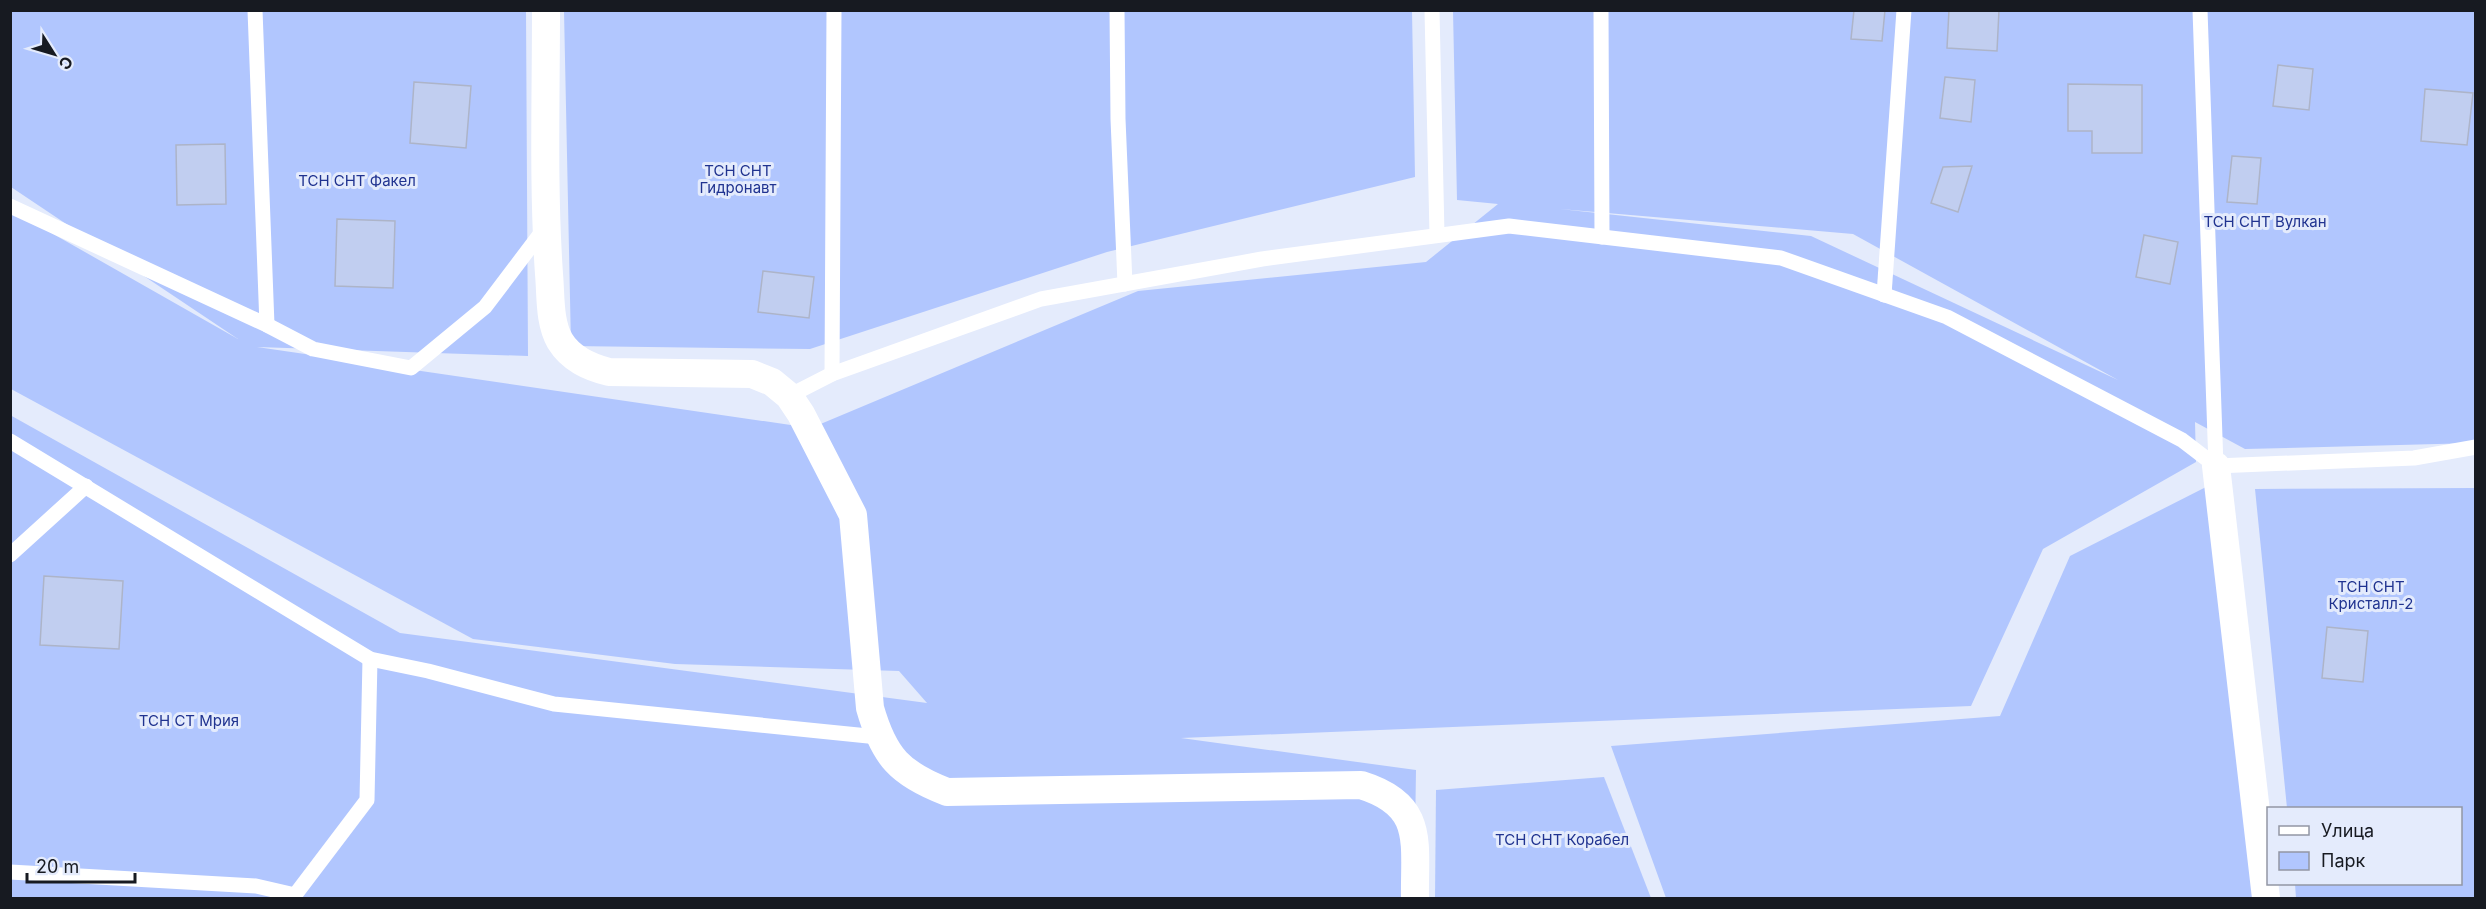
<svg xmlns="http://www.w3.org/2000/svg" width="2486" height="909" viewBox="0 0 2486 909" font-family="Inter,sans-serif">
<rect width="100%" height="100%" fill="#e4ebfc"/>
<g fill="#b1c6fe" fill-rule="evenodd">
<path d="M11,11h515l2,345 -271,-9 554,81 327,-137 288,-29 72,-58 -41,-4 -4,-189h1022v432l-230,6 -50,-27 1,40 -153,87 -72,157 -790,32 235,32 -2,128h-1403l-1,-483 390,218 527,70 -28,-32 -224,-7 -202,-25 -462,-250v-179l227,129 -227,-152zM1560,209l293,25 265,146 -307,-144z"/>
<path d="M564,11h848l3,166 -308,75 -297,97 -239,-3z"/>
<path d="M2208,486l54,412h-596l-55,-152 389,-30 70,-160z"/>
<path d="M2475,488v410h-179l-1,-14h165v-76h-173l-32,-319z"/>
<path d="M1604,777l47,121h-216l1,-108z"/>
</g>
<g fill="#c1cef0" stroke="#adb4c8" stroke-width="1.5">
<path d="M1854,10h31l-3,31 -31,-2z"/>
<path d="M1949,10h50l-2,41 -50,-3z"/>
<path d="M2278,65l35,4 -4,41 -36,-4z"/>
<path d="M1945,77l30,3 -4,42 -31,-4z"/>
<path d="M414,82l57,4 -5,62 -56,-5z"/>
<path d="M2068,84l74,1v68h-50v-22h-24z"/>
<path d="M2425,89l48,4 -6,52 -46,-4z"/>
<path d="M225,144l1,60 -49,1 -1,-60z"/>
<path d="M2232,156l29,2 -4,46 -30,-2z"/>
<path d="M1972,166l-14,46 -27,-9 12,-36z"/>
<path d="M337,219l58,2 -2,67 -58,-2z"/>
<path d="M2144,235l34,7 -8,42 -34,-7z"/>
<path d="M763,271l51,6 -5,41 -51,-6z"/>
<path d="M44,576l79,5 -4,68 -79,-4z"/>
<path d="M2327,627l41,4 -5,51 -41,-4z"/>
</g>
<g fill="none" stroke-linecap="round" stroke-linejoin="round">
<g stroke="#fff" stroke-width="15">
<path d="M255,10l12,315"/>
<path d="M1117,10l1,109 7,165"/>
<path d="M1432,10l5,225"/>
<path d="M1601,10l1,227"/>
<path d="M2200,10l16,456"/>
<path d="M10,206l257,119 46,24 98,19 74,-61 59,-78"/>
<path d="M1884,295l20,-285"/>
<path d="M832,374l2,-364"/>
<path d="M789,396l43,-22 209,-75 221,-40 247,-33 272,32 166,59 235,123 34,26 198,-8 62,-11"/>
<path d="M10,441l360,218 58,12 126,33 324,33"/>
<path d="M10,555l76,-69"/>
<path d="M10,872l246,14 39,9"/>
<path d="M295,898v-3l72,-95 3,-141"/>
</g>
<g stroke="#fff" stroke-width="28">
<path d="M546,10c0,88 -3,177 3,264 2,22 0,48 11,67 11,18 29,26 49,31l143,2 20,8 17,14 12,18 52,101 17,193c14,49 30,66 77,84l414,-7c65,20 53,58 54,113"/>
<path d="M2216,466l50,432"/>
</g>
</g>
<g text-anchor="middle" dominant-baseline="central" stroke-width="6" stroke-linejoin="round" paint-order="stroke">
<g font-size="15" fill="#203390" stroke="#e4ebfc">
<text x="738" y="170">ТСН СНТ<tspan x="738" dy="17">Гидронавт</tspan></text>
<text x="357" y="180">ТСН СНТ Факел</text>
<text x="2265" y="221">ТСН СНТ Вулкан</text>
<text x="2371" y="586">ТСН СНТ<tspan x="2371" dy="17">Кристалл-2</tspan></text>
<text x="189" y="720">ТСН СТ Мрия</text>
<text x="1562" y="839">ТСН СНТ Корабел</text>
</g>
</g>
<rect width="2486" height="909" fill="none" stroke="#171a21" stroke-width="24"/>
<rect x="2267" y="807" width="195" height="78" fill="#e4ebfc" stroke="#9297a4" stroke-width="1.5"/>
<rect x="2279" y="826" width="30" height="9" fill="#ffffff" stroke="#9297a4" stroke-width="1.5"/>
<text x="2321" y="837" font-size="18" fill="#171a21">Улица</text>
<rect x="2279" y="852" width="30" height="18" fill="#b1c6fe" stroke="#9297a4" stroke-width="1.5"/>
<text x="2321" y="867" font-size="18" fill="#171a21">Парк</text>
<g transform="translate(54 54) rotate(127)" stroke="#e4ebfc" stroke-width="4.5" paint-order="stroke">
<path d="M0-4.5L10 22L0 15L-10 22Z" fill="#171a21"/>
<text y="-9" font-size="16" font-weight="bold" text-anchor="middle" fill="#171a21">С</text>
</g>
<path d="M27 873v9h108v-9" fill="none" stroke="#171a21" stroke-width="3"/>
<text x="36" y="873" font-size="18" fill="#171a21" stroke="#e4ebfc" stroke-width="4.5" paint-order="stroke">20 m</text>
</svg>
